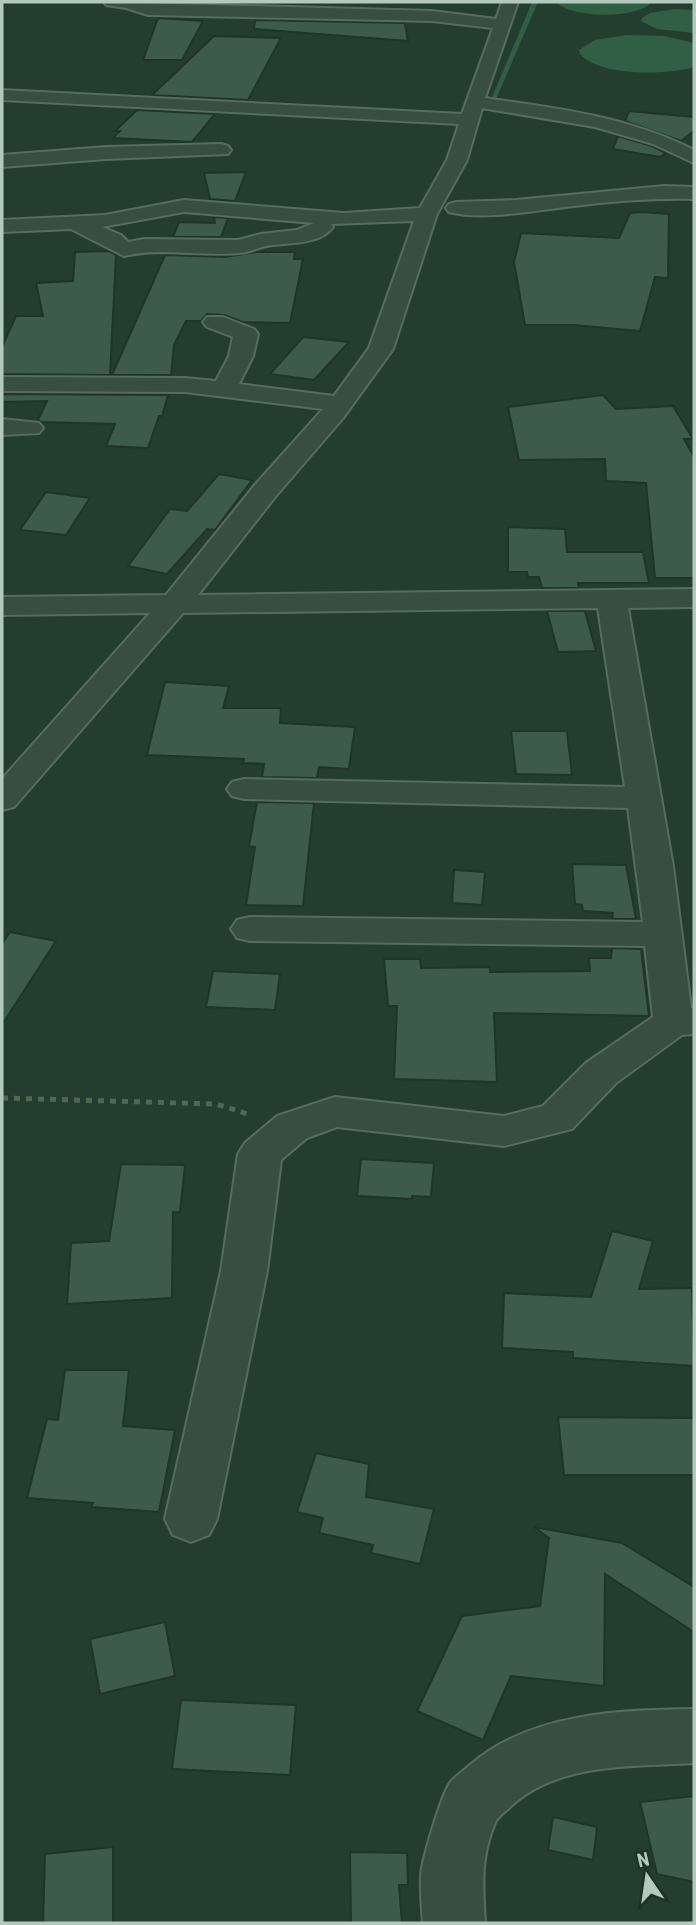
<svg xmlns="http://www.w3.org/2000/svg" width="696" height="1925" viewBox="0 0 696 1925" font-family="'Roboto Condensed',sans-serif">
<rect width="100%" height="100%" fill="#233e2e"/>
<g fill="#315f43">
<path d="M556,2h94v2c-17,15 -79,14 -94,-2z"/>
<path d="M674,9l20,1v23l-37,-4 -16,-8 1,-3 8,-5z"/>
<path d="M627,35l37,1 30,7v24c-27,8 -93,10 -114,-13l-1,-4 16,-10z"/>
</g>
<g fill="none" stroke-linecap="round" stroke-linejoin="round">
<path fill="#315f43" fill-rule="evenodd" d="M532,2h6l-42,97 -5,1z"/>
</g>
<g fill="#3c5c49" stroke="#1e3527" stroke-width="2">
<path d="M158,18l45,3 -21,39h-39z"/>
<path d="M255,20l150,3 3,18 -154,-12z"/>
<path d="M214,36l67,2 -33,62 -96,-5z"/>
<path d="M137,110l78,4 -23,28 -79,-4 7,-7h-5z"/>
<path d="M629,111l65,6v14l-13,10 -56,-20z"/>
<path d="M618,136l34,10 14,7 -6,4 -47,-8z"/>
<path d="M246,172l-11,29 -25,-2 -6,-26z"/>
<path d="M642,212l27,2 -1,64 -13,-1 -15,54 -67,-6h-48l-11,-63 7,-29 98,5 11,-25z"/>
<path d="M214,217l14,1 -7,19h-48l6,-15 36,1z"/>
<path d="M109,251l7,4 -6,120 -108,-1v-27l14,-31h27l-7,-33 37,-2 2,-29z"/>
<path d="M256,252h39l-1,7h9l-13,64 -47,-1 -19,-7 -17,-1 -6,7h-15l-12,24 -3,30h-59l53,-120 60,2z"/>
<path d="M303,337l46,5 -35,38 -44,-6z"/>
<path d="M2,394l166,1 -6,21h-3l-11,32 -42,-2 9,-22 -74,-2 -3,-2 9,-19 -45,1z"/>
<path d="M603,395l13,14 57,-3 20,33h-9l10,18v121h-39l-9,-95 -40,-2 -1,-22 -86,1 -11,-53z"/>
<path d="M219,474l33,6 -37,50 -8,-1 -40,45 -39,-8 42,-57 17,2z"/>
<path d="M46,492l44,6 -24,37 -46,-5z"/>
<path d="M508,527l57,2 2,23h76l6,31h-71l1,5h-37l-3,-11h-11l-1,-5h-19z"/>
<path d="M547,611h38l11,40 -38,1z"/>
<path d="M165,682l64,4 -6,22h58l-1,15 75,4 -6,42 -30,-2 -2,11 -55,-1 2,-13 -21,-1 1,-4 -97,-4z"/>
<path d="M511,731h56l5,44 -56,-1z"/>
<path d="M257,802l57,1 -11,103 -57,-1 9,-58 -6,-1z"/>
<path d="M572,864l54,1 10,54h-24l1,-6 -30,-2 -1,-6 -7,-1z"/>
<path d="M454,870l31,2 -3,33 -30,-2z"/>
<path d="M10,932l46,9 -54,84v-81z"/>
<path d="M612,948l29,1 8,67 -155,-3 3,69 -103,-3 3,-73h-9l-4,-47h36l1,9 69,-1v5l100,-1 -1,-13h22z"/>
<path d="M213,971l67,3 -5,36 -69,-3z"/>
<path d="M361,1159l73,4 -3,34 -19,-1v3l-55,-3z"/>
<path d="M121,1164l64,1 -5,47h-7l-1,86 -105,6 4,-61 38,-2z"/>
<path d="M612,1231l41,10 -14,48 53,-1 2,78 -121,-8v-6l-71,-4 2,-55 87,4z"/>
<path d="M65,1370h64l-6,56 52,4 -16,82 -68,-5 2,-4 -66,-5 20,-79 11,1z"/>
<path d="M558,1417l136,1v57h-130z"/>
<path d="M316,1453l53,11 -3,33 68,12 -14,55 -49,-11 2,-8 -54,-12 4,-15 -26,-6z"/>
<path d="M534,1527l88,16 72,44v45l-89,-58 -1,112 -93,-10 -28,64 -66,-29 45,-95 78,-10 9,-68z"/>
<path d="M165,1622l10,54 -75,18 -10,-55z"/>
<path d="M181,1700l115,5 -6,70 -118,-6z"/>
<path d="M694,1796v86l-37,-8 -17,-72z"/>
<path d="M553,1817l44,10 -4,33 -45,-10z"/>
<path d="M113,1847v76h-70l2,-69z"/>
<path d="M350,1852l57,1 1,32h-9l3,38h-51z"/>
</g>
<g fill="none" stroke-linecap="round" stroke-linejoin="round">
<g stroke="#556c5e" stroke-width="4">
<g id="minor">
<path d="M104,2l328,9 64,8 6,-17h16l-33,96c72,10 144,19 209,52v13l-41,-19 -58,-17 -113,-19 -15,52 -30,54 -44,135 -50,69 -68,79 -77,98 496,-6v18l-66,1 45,258 18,142h3v26l-12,1 -66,48 -44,46 -68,17 -167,-19 -30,11 -26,22 -14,111 -50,248 -8,16 -18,7 -18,-7 -8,-16 56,-248 17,-117 7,-11 32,-27 58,-19 169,19 39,-10 43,-43 67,-46 -8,-71 -395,-5 -13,-3 -6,-9 6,-9 13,-3 393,5 -15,-114 -384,-9 -12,-3 -5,-7 5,-7 12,-3 381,8 -27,-179 -415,5 -169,194 -12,3v-31l148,-166 -148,2v-18l164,-2 89,-110 68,-76 -138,-17 -183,-1v-14l183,1 31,3 13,-25 4,-19 -26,-10 -4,-5 4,-5h16l31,12 4,5 -5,22 -14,28 95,12 35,-48 45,-127 -83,3 2,3c-14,19 -47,15 -67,19 -9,2 -18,7 -27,7 -39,4 -77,-6 -115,3l-53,-27 -69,3v-12l103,-5 79,-15 160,13 76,-5 27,-48 12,-36 -457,-24v-10l460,24 31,-86 -61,-7 -284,-6 -22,-7 -20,-3zM184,212l130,11 -17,7 -36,4 -23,6 -94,-1 -16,3 -7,-7 -19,-8z"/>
<path d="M221,144l7,2 3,4 -3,4 -122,5 -104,8v-12l104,-8z"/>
<path d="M664,186l30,1v12c-40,-1 -80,2 -120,7 -37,4 -90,15 -125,6l-3,-4 3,-4 7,-2 60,-2z"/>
<path d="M2,419l37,4 4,5 -4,5 -37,2z"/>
<path d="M694,1709v54c-62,4 -136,-1 -184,44 -5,5 -13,10 -15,16 -15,35 -12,64 -10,100h-62c-1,-15 -3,-32 -2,-48 1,-15 20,-79 29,-92 5,-7 14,-12 20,-18 60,-52 149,-55 224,-56z"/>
</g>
</g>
<path stroke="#516750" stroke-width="5" stroke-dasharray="6 6" stroke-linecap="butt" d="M2,1098l214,6 32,10"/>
<use href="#minor" fill="#374e40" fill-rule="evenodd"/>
</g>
<rect width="696" height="1925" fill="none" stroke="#b3c9bd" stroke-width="7"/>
<g transform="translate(647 1876) rotate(347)" stroke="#1c3325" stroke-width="5" paint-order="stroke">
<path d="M0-5L12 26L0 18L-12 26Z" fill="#b3c9bd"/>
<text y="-10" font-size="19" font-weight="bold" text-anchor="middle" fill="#b3c9bd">N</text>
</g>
</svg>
